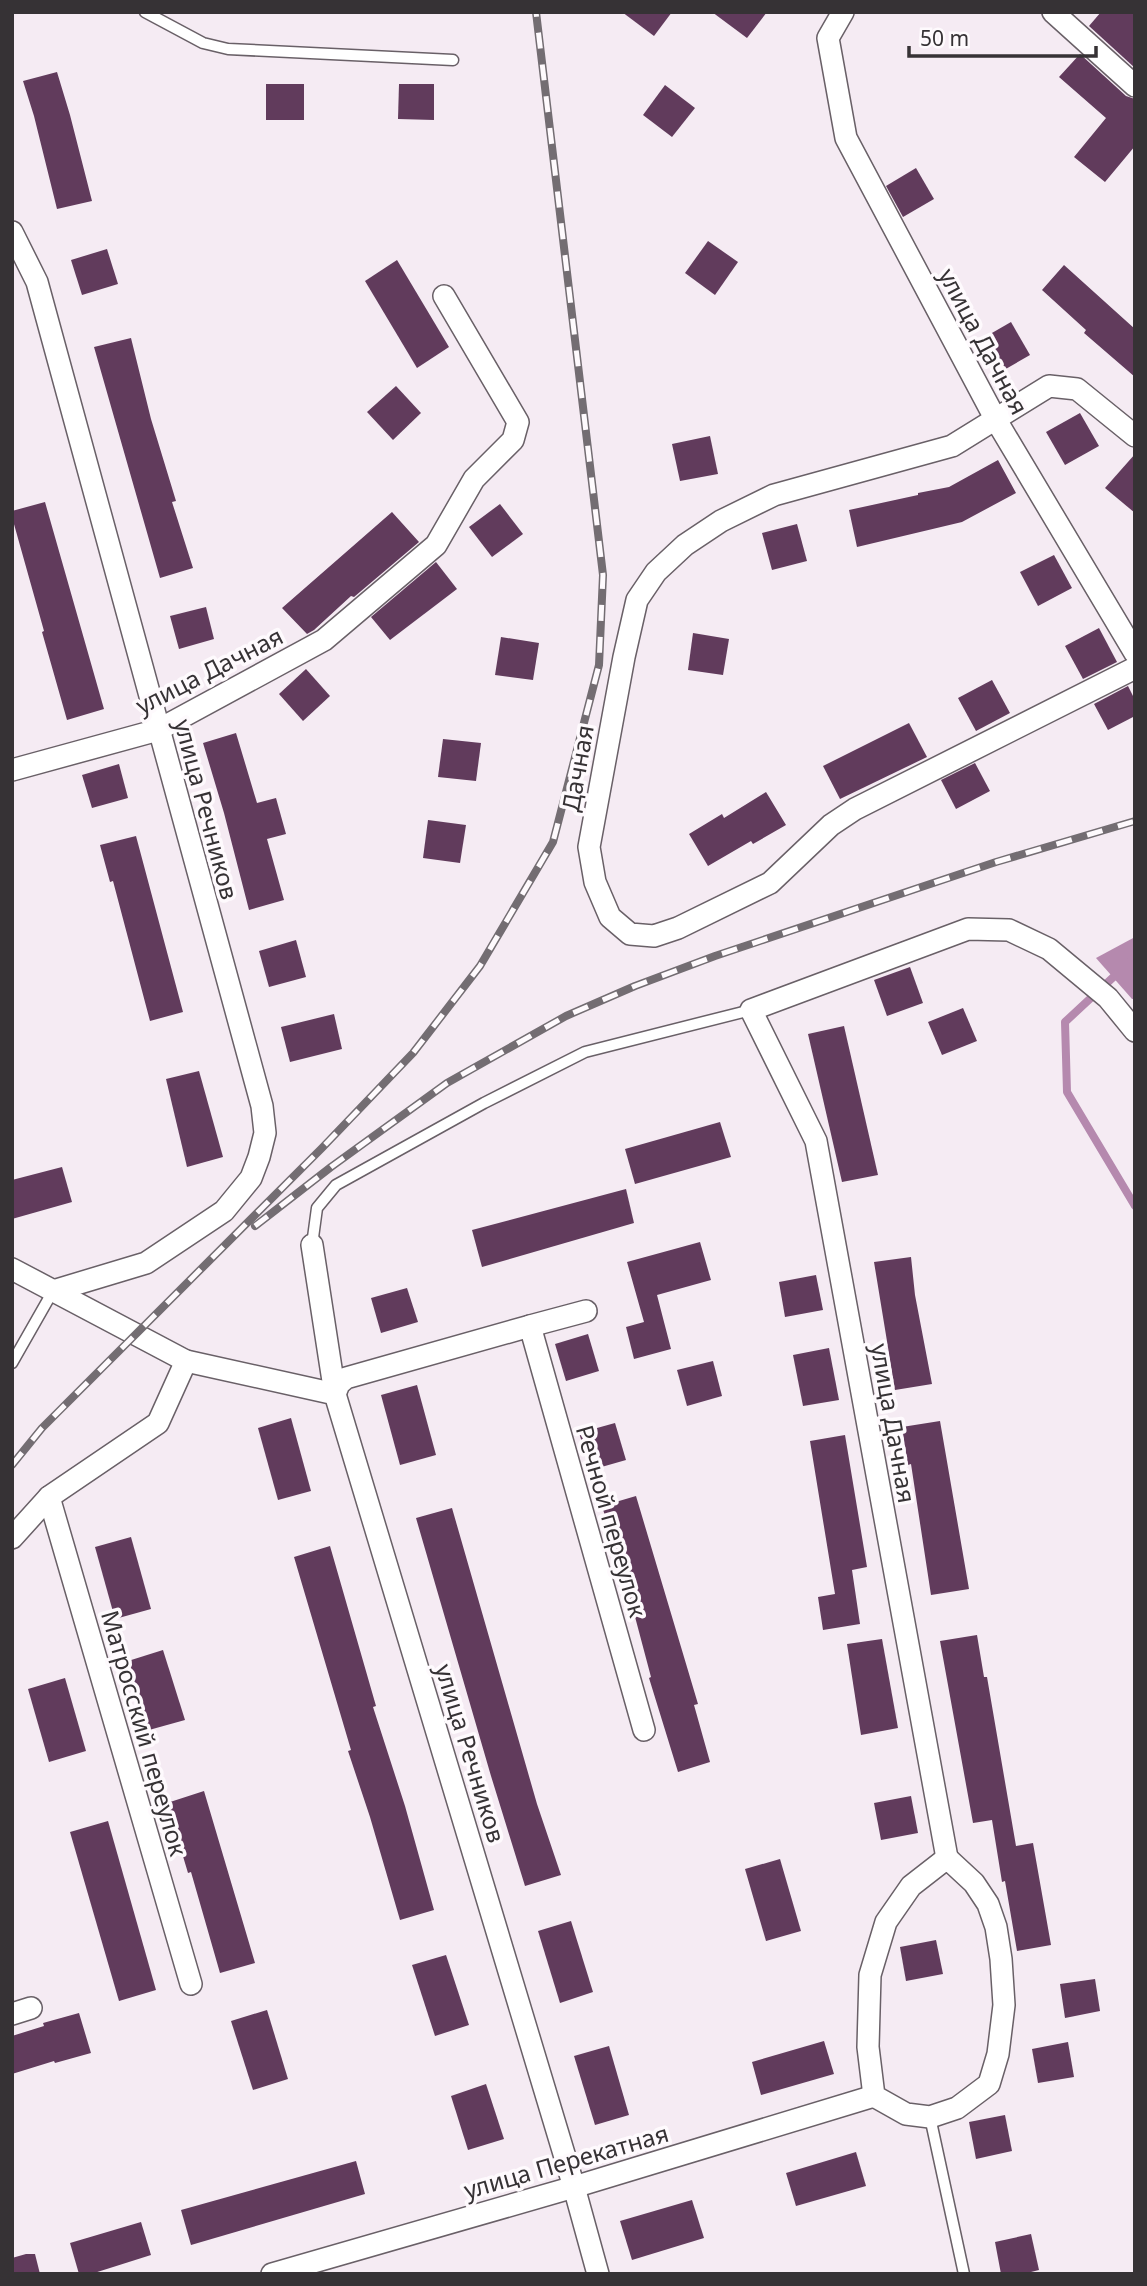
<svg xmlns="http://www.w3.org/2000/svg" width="1147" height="2286" viewBox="0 0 1147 2286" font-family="'Noto Sans',sans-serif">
<rect width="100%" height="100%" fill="#f5ebf3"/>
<path fill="#b589ae" d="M1135,937v62h-3l-36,-41z"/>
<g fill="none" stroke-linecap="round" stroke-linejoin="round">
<path stroke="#b589ae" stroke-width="8" d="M1135,957l-70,65 2,70 68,114"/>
</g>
<g fill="#613b5c">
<path d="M622,12h50l-18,24z"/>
<path d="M712,12h55l-20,26z"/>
<path d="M1101,12h34v56l-46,-42z"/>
<path d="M1080,54l46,42 9,3v47l-30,36 -31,-25 32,-39 -47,-41z"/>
<path d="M57,72l13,43 22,86 -35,8 -23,-93 -11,-35z"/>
<rect x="266" y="84" width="38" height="36"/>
<path d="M399,84h35v36l-36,-1z"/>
<path d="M665,85l30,23 -23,29 -29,-22z"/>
<path d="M916,168l18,31 -31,18 -17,-31z"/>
<path d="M708,241l30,21 -23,33 -30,-22z"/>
<path d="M107,249l11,35 -36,11 -11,-35z"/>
<path d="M397,260l52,87 -32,21 -52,-87z"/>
<path d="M1064,265l71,64v48l-51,-44 2,-3 -44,-40z"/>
<path d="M1011,322l19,33 -33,19 -19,-33z"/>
<path d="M131,338l20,81 25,82 -4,1 21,66 -33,10 -66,-231z"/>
<path d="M396,386l25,27 -28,27 -26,-28z"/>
<path d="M1080,413l19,33 -34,19 -19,-33z"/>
<path d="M710,436l8,38 -38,7 -8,-37z"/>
<path d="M1135,454v59l-30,-25z"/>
<path d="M998,460l18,33 -54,29 -105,25 -8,-37 69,-15v-2l31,-6z"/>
<path d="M45,502l59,207 -37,11 -25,-88 2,-1 -32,-114v-6z"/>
<path d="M500,504l23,30 -31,23 -23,-30z"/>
<path d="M392,512l27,30 -65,55 -3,-1 -37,34 -7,4 -25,-26z"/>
<path d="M797,524l10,37 -35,9 -10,-37z"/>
<path d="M1054,555l18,33 -34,18 -18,-34z"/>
<path d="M436,562l21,27 -67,51 -19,-23z"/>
<path d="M206,607l8,32 -35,10 -9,-33z"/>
<path d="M1099,628l18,34 -34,17 -18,-33z"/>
<path d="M693,633l36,6 -6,36 -35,-5z"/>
<path d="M501,637l38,6 -6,37 -38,-5z"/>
<path d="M306,669l24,27 -27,25 -24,-27z"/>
<path d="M992,680l18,33 -34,18 -18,-33z"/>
<path d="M1128,686l7,14v16l-27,14 -14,-26z"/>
<path d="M909,723l18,34 -87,42 -17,-33z"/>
<path d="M236,733l21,70 19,-5 10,36 -19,5 17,61 -35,10 -25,-97 -21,-70z"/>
<path d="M443,739l38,4 -5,38 -38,-4z"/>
<path d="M975,763l15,28 -34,18 -15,-29z"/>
<path d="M119,764l9,34 -36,10 -10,-33z"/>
<path d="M766,792l20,33 -33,19 -2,-3 -43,25 -19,-32 33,-20 2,4z"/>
<path d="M428,820l38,5 -6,38 -37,-5z"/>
<path d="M136,836l47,176 -33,9 -37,-140 -3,1 -10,-37z"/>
<path d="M296,940l10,37 -37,10 -10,-36z"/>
<path d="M910,967l13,36 -36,13 -13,-36z"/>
<path d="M963,1008l14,33 -35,14 -14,-33z"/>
<path d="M334,1014l8,35 -52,13 -9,-35z"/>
<path d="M844,1026l34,149 -36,7 -34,-148z"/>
<path d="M199,1071l24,86 -36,10 -21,-88z"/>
<path d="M720,1122l11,35 -96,27 -10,-35z"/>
<path d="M62,1167l10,35 -60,17v-39z"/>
<path d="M626,1189l8,34 -152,44 -10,-37z"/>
<path d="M700,1242l11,38 -54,15 14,54 -37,10 -8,-32 18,-5 -17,-60z"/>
<path d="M911,1257l4,38 17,89 -37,6 -21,-128z"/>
<path d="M816,1275l7,35 -38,7 -6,-35z"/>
<path d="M407,1288l11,34 -37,11 -10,-35z"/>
<path d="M588,1334l11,37 -33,10 -11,-37z"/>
<path d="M829,1348l10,52 -36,6 -10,-51z"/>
<path d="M713,1361l9,35 -35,10 -10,-36z"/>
<path d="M417,1385l19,70 -36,10 -19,-70z"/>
<path d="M291,1418l20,73 -33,9 -20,-72z"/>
<path d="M940,1421l29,168 -38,6 -20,-131 -3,1 -6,-38z"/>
<path d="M615,1423l11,37 -35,10 -12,-37z"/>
<path d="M845,1435l22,132 -15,3 8,54 -37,6 -5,-33 17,-3 -25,-153z"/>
<path d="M636,1496l62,208 -4,1 16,57 -32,10 -29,-94 2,-1 -17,-64 -32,-107z"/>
<path d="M452,1508l85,296 24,71 -36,11 -34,-110 -75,-258z"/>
<path d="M131,1537l20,72 -36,10 -20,-72z"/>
<path d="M330,1546l46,160 -3,1 32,99 29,104 -34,10 -30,-103 -22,-66 3,-1 -57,-193z"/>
<path d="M977,1635l7,42h3l29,169 17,-3 18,102 -34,6 -12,-70 -3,1 -10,-62 -19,3 -33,-182z"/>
<path d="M882,1639l16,89 -37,7 -14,-91z"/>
<path d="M163,1650l22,70 -36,10 -21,-69z"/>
<path d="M65,1678l21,73 -37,11 -21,-73z"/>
<path d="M204,1791l51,172 -35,10 -29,-101 -3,1 -21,-70z"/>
<path d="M911,1796l7,37 -37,7 -7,-37z"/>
<path d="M108,1821l48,169 -37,11 -49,-169z"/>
<path d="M780,1859l21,72 -35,10 -21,-72z"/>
<path d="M571,1921l22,71 -33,11 -22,-72z"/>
<path d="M936,1940l7,34 -37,7 -6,-34z"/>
<path d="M446,1955l23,70 -34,11 -23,-71z"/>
<path d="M1095,1979l5,32 -35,7 -5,-34z"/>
<path d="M267,2010l21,69 -35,11 -22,-69z"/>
<path d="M79,2013l12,40 -36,10 -1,-2 -42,13v-38l32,-10 -1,-3z"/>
<path d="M824,2041l10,33 -73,21 -9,-33z"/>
<path d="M1068,2042l6,35 -36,6 -6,-34z"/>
<path d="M609,2046l20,69 -34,10 -21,-69z"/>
<path d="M486,2084l18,55 -36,11 -17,-54z"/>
<path d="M1005,2115l7,36 -36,8 -7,-37z"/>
<path d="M856,2152l10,34 -70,20 -10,-33z"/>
<path d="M356,2161l9,33 -174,51 -10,-35z"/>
<path d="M692,2200l12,38 -72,22 -12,-39z"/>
<path d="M141,2222l10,33 -60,19h-12l-9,-31z"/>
<path d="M1031,2234l8,36 -16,4h-22l-6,-32z"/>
<path d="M26,2254h9l5,20h-28v-16z"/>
</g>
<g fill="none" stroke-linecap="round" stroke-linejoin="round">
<g stroke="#696067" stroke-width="13">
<g id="service">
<path d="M145,12l58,31 25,6 225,11"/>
<path d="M312,1245l5,-37 19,-23 148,-82 101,-51 166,-42"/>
<path d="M12,1363l41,-72"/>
<path d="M930,2117l34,157"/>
</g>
</g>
<g stroke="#696067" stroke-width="24">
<g id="minor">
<path d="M843,12l-15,26 18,100 150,282 139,233"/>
<path d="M1053,12l82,74"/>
<path d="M12,232l25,50 225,824 3,27 -6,24 -8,21 -27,33 -78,52 -93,28"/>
<path d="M1135,436l-58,-47 -28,-3 -97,60 -178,49 -53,26 -36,24 -29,27 -19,28 -13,57 -35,190 6,35 15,35 20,17 24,2 24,-8 92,-45 61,-58 24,-16 280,-141"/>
<path d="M12,770l146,-40 166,-90 112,-95 38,-66 39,-39 5,-18 -74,-126"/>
<path d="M312,1245l23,149"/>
<path d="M12,1269l174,92 149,33 239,793 24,87"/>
<path d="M530,1326l56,-15"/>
<path d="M335,1394l4,-10 7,-6 184,-52 114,404"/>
<path d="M49,1497l142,487"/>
<path d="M12,1538l37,-41 109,-74 28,-62"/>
<path d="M947,1858l-131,-717 -65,-131 217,-81 41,1 40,19 59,49 27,33"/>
<path d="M947,1858l27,25 14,21 8,23 5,32 3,46 -6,49 -9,30 -32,24 -27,9 -24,-3 -32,-18 -6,-49 2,-72 16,-53 25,-36z"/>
<path d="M12,2014l19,-6"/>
<path d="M272,2274l302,-87 300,-91"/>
</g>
</g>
<use href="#service" stroke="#fff" stroke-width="10"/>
<use href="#minor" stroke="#fff" stroke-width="21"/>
<g stroke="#736d72" stroke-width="8">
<g id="rail">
<path d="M255,1226l76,-59 116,-84 119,-67 69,-30 80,-30 281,-94 139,-41"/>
<path d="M12,1465l30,-37 280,-280 91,-95 67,-87 73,-124 46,-177 4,-90 -67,-563"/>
</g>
</g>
<use href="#rail" stroke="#fefafd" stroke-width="5" stroke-dasharray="16" stroke-linecap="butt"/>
</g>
<g text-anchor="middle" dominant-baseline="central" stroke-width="7" stroke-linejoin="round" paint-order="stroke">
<g font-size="24" fill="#363235" stroke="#fefafd">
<text transform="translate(984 341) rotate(62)">улица Дачная</text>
<text transform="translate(209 670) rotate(-27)">улица Дачная</text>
<text transform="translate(577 768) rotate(-80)">Дачная</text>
<text transform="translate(207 809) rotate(75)">улица Речников</text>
<text transform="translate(894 1423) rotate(80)">улица Дачная</text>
<text transform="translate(612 1521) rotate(74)">Речной переулок</text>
<text transform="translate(145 1733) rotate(74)">Матросский переулок</text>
<text transform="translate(471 1753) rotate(73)">улица Речников</text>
<text transform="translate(566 2161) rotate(-16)">улица Перекатная</text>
</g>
</g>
<rect width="1147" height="2286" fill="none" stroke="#363235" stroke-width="28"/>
<path d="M909 46v10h187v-10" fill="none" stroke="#363235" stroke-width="3.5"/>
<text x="920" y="46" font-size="21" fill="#363235" stroke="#fefafd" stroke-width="5" paint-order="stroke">50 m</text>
</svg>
